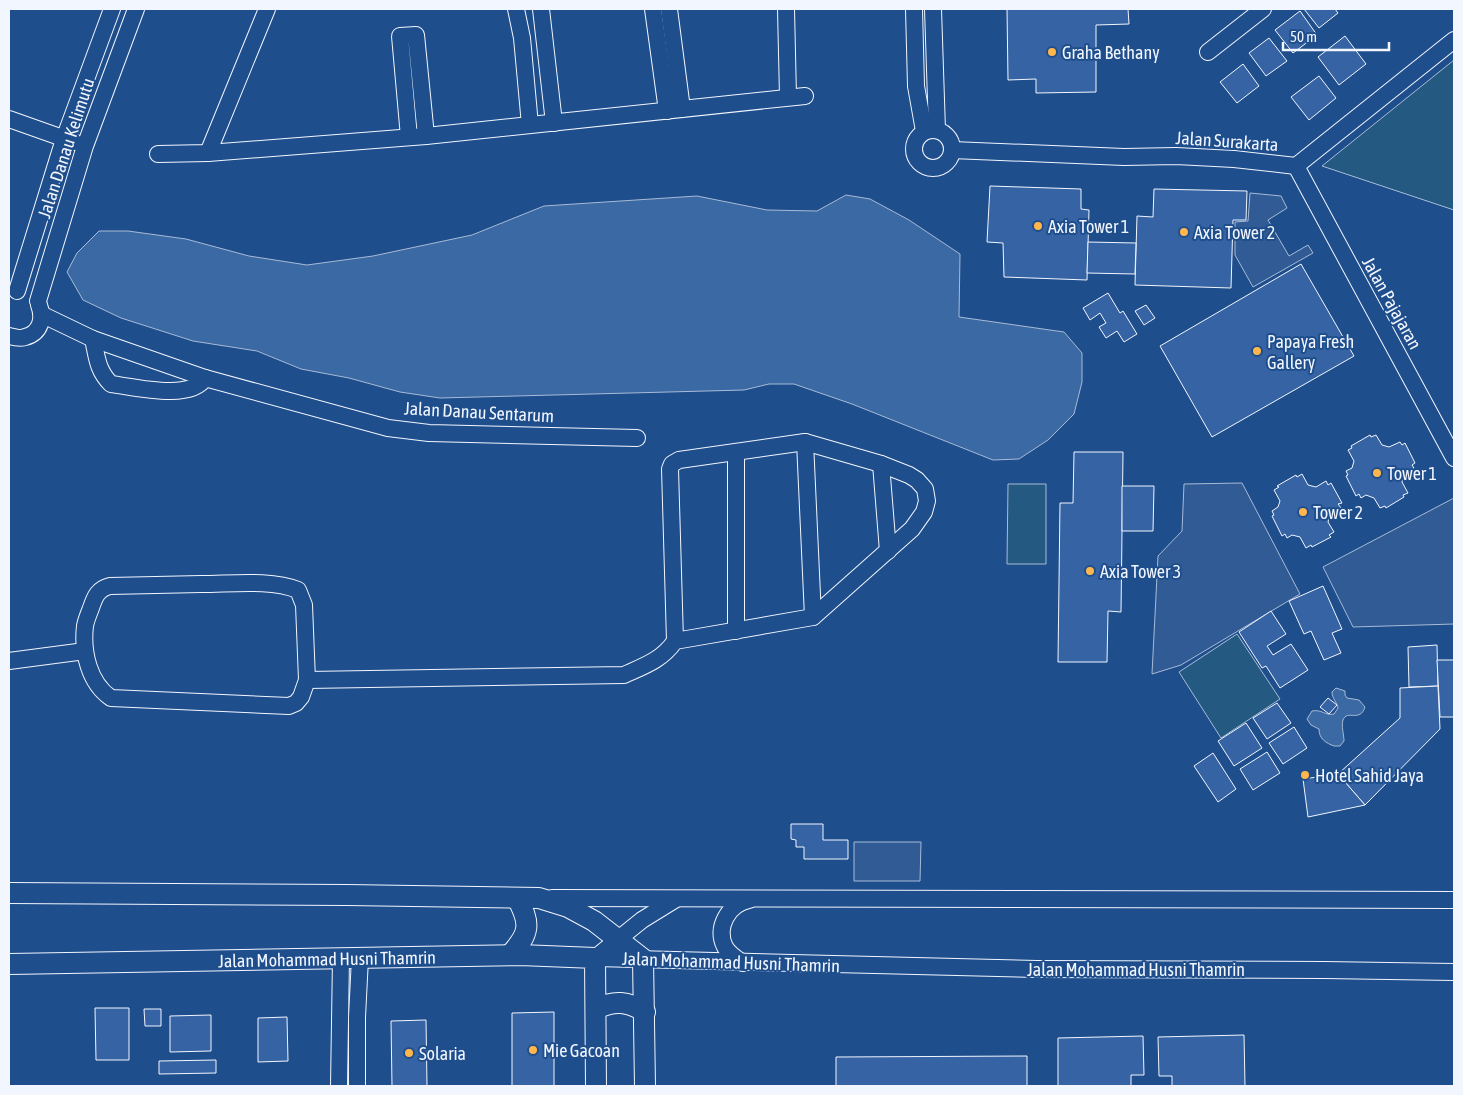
<svg xmlns="http://www.w3.org/2000/svg" width="1463" height="1095" viewBox="0 0 1463 1095" font-family="'Asap Condensed',sans-serif">
<rect width="100%" height="100%" fill="#1f4e8c"/>
<g fill="#245a82" stroke="#a8bbd7">
<path d="M1454,60v150l-132,-44z"/>
<path d="M1008,484h38v80h-39z"/>
<path d="M1237,634l43,65 -59,39 -42,-66z"/>
</g>
<g fill="#305b95" stroke="#a8bbd7">
<path d="M1250,193l31,3 6,12 -19,12 21,36 19,-11 5,8 -60,34 -18,-32v-33l13,-1z"/>
<path d="M1242,483l58,111 -119,71 -29,9 6,-118 24,-25 2,-47z"/>
<path d="M1454,498v126l-101,3 -30,-60z"/>
<path d="M854,842h67l-1,39h-66z"/>
</g>
<g fill="#3b69a3" stroke="#a8bbd7">
<path d="M846,195l24,4 39,21 51,34 -1,63 105,15 18,21v29l-8,32 -26,26 -29,19 -26,1 -141,-56 -58,-20h-25l-25,6 -304,8 -40,-6 -51,-14 -48,-9 -44,-18 -64,-10 -72,-23 -38,-18 -16,-28 10,-19 22,-22h29l58,8 63,17 58,9 66,-9 99,-21 72,-29 153,-10 70,14 50,1z"/>
<path d="M1336,688l9,3v4l2,3 12,2 6,7c-5,16 -18,2 -22,13 -2,6 1,15 1,21l-4,5h-6c-8,-3 -15,-7 -15,-17l-8,-4 -4,-6 5,-8c10,-2 13,5 22,3l4,-6c-1,-6 -6,-9 -6,-16z"/>
</g>
<g fill="#3563a3" stroke="#f2f6ff">
<path d="M1007,9h121l1,15 -33,1v67l-60,1v-14l-28,1z"/>
<path d="M1304,9h31l3,4 -19,15z"/>
<path d="M1300,11l17,24 -24,18 -18,-23z"/>
<path d="M1345,36l21,28 -27,21 -21,-28z"/>
<path d="M1269,38l18,23 -21,15 -17,-23z"/>
<path d="M1243,64l16,22 -22,17 -17,-21z"/>
<path d="M1319,76l17,22 -27,22 -18,-23z"/>
<path d="M990,186l91,3v20l8,1 -2,70 -83,-3 -1,-34 -16,-1z"/>
<path d="M1154,189l93,2 -1,29h-13l-2,68 -96,-3 2,-69 16,1z"/>
<path d="M1088,242l48,1 -1,31 -48,-1z"/>
<path d="M1301,264l53,92 -142,81 -52,-91z"/>
<path d="M1108,293l12,20 3,-2 14,23 -13,8 -7,-11 -11,7 -7,-11 7,-4 -6,-10 -10,7 -7,-12z"/>
<path d="M1146,305l9,13 -11,7 -9,-14z"/>
<path d="M1370,435l1,2 5,-2 6,10 7,2 11,-5 2,3 3,-2 10,20 -3,2 2,3 -10,6 -2,8 6,11 -5,2 1,2 -18,11 -1,-2 -5,2 -6,-10 -8,-3 -5,3 -2,-4 -3,2 -10,-20 2,-1 -2,-4 6,-3 2,-7 -6,-11 4,-2 -1,-2z"/>
<path d="M1074,452h49l-2,160 -13,-1 -1,51h-49l2,-159h13z"/>
<path d="M1302,474l6,11 8,2 10,-6 2,4 3,-2 11,20 -4,1 3,4 -11,6 -2,8 6,10 -5,3 2,2 -19,10 -1,-2 -5,3 -6,-11 -8,-2 -5,3 -2,-4 -3,2 -10,-20 2,-1 -2,-4 6,-4 2,-6 -6,-11 5,-3 -2,-1 19,-11 1,2z"/>
<path d="M1122,486h32l-1,45h-31z"/>
<path d="M1323,586l19,43 -10,4 9,20 -17,7 -13,-29 -7,3 -15,-33z"/>
<path d="M1271,611l15,23 -19,12 6,9 18,-11 17,26 -28,18 -14,-22 -4,2 -23,-36z"/>
<path d="M1437,645l1,41 -29,1 -1,-40z"/>
<path d="M1437,660h17v57h-14z"/>
<path d="M1438,686l2,43 -75,76 -27,-31 62,-56v-30z"/>
<path d="M1328,698l9,7 -8,9 -9,-7z"/>
<path d="M1277,703l14,20 -24,16 -14,-21z"/>
<path d="M1246,723l16,25 -28,18 -16,-25z"/>
<path d="M1294,727l13,21 -24,16 -14,-21z"/>
<path d="M1267,752l13,21 -27,17 -13,-21z"/>
<path d="M1213,753l23,36 -18,13 -24,-36z"/>
<path d="M1338,774l27,31 -57,12 -5,-38z"/>
<path d="M791,824h32v16h25v19h-44v-12h-8v-7l-5,-1z"/>
<path d="M95,1008h34v52h-33z"/>
<path d="M144,1009h17v17h-16z"/>
<path d="M554,1012v74h-42v-73z"/>
<path d="M211,1015v36l-41,1v-36z"/>
<path d="M287,1017l1,44 -30,1v-44z"/>
<path d="M426,1020l1,66h-35l-1,-65z"/>
<path d="M1244,1035l1,51h-73v-10h-13l-1,-39z"/>
<path d="M1143,1036l1,39h-13v11h-73v-48z"/>
<path d="M1027,1056v30h-191v-29z"/>
<path d="M216,1060v13l-57,1v-13z"/>
</g>
<g fill="none" stroke-linecap="round" stroke-linejoin="round">
<g stroke="#f2f6ff" stroke-width="18">
<g id="minor">
<path d="M516,9l6,29 8,87"/>
<path d="M541,9l13,114"/>
<path d="M653,9l14,102"/>
<path d="M669,9l13,100"/>
<path d="M786,9l2,88"/>
<path d="M914,9l2,77 8,45"/>
<path d="M933,9l4,121"/>
<path d="M1208,52l55,-43"/>
<path d="M9,119l65,23"/>
<circle cx="933" cy="149" r="19"/>
<path d="M409,137l-9,-101 16,-1 10,101"/>
<path d="M952,150l172,7 52,-1 58,3 62,7 158,-126"/>
<path d="M208,153l59,-144"/>
<path d="M158,154l50,-1 218,-17 379,-40"/>
<path d="M1296,166l158,292"/>
<path d="M17,291l47,-152 48,-130"/>
<path d="M38,301l47,-155 51,-137"/>
<path d="M43,315l50,24 112,39 183,50 41,5 208,5"/>
<path d="M9,336c4,1 12,3 16,1 16,-4 19,-19 14,-32"/>
<path d="M93,339c4,18 4,31 18,45 24,3 80,17 94,-6"/>
<path d="M805,442l8,175"/>
<path d="M736,452v179"/>
<path d="M881,464l7,87"/>
<path d="M201,584c30,0 70,-5 97,6l6,15 3,75 -6,17 -5,6 -7,3 -178,-8c-22,-15 -29,-46 -26,-72 1,-6 4,-13 6,-18 4,-12 7,-19 19,-22z"/>
<path d="M9,661l76,-10"/>
<path d="M307,680l317,-5c20,-9 38,-15 51,-34l-5,-172 2,-5 7,-4 126,-18 76,22 28,11 8,5 8,9 2,12 -3,11 -12,17 -99,88 -138,24"/>
<path d="M552,898l902,2"/>
<path d="M595,958l442,11 287,1 130,2"/>
<path d="M595,958l47,-38 34,-21"/>
<path d="M743,963c-8,-5 -14,-9 -18,-16 -10,-20 4,-43 24,-47"/>
<path d="M339,1086l2,-128"/>
<path d="M357,1086v-69l3,-59"/>
</g>
</g>
<g stroke="#f2f6ff" stroke-width="22">
<g id="major">
<path d="M9,893l338,2 192,3 29,9 26,14 49,38 2,127"/>
<path d="M510,955c20,-22 21,-31 7,-57"/>
<path d="M9,964l511,-9 75,3 1,128"/>
<path d="M596,1009c18,-9 32,-8 49,3"/>
</g>
</g>
<use href="#minor" stroke="#1f4e8c" stroke-width="16"/>
<use href="#major" stroke="#1f4e8c" stroke-width="20"/>
</g>
<g fill="#ffb74d" stroke="#1f4e8c" stroke-width="2">
<circle cx="1052" cy="52" r="5"/>
<circle cx="1038" cy="226" r="5"/>
<circle cx="1184" cy="232" r="5"/>
<circle cx="1257" cy="351" r="5"/>
<circle cx="1377" cy="473" r="5"/>
<circle cx="1303" cy="512" r="5"/>
<circle cx="1090" cy="571" r="5"/>
<circle cx="1305" cy="775" r="5"/>
<circle cx="533" cy="1050" r="5"/>
<circle cx="409" cy="1053" r="5"/>
</g>
<g text-anchor="middle" dominant-baseline="central" stroke-width="4" stroke-linejoin="round" paint-order="stroke">
<g font-size="18" fill="#f2f6ff" stroke="#1f4e8c" text-anchor="start">
<text x="1062" y="52">Graha Bethany</text>
<text x="1048" y="226">Axia Tower 1</text>
<text x="1194" y="232">Axia Tower 2</text>
<text x="1267" y="341">Papaya Fresh<tspan x="1267" dy="21">Gallery</tspan></text>
<text x="1387" y="473">Tower 1</text>
<text x="1313" y="512">Tower 2</text>
<text x="1100" y="571">Axia Tower 3</text>
<text x="1315" y="775">Hotel Sahid Jaya</text>
<text x="543" y="1050">Mie Gacoan</text>
<text x="419" y="1053">Solaria</text>
</g>
<g font-size="18" fill="#f2f6ff" stroke="#1f4e8c">
<text transform="translate(1227 141) rotate(4)">Jalan Surakarta</text>
<text transform="translate(66 148) rotate(-72)">Jalan Danau Kelimutu</text>
<text transform="translate(1392 303) rotate(61)">Jalan Pajajaran</text>
<text transform="translate(479 412) rotate(3)">Jalan Danau Sentarum</text>
<text transform="translate(327 959) rotate(-1)">Jalan Mohammad Husni Thamrin</text>
<text transform="translate(731 962) rotate(2)">Jalan Mohammad Husni Thamrin</text>
<text x="1136" y="969">Jalan Mohammad Husni Thamrin</text>
</g>
</g>
<rect width="1463" height="1095" fill="none" stroke="#f2f6ff" stroke-width="20"/>
<path d="M1283 42v8h106v-8" fill="none" stroke="#f2f6ff" stroke-width="2.5"/>
<text x="1290" y="42" font-size="15" fill="#f2f6ff" stroke="#1f4e8c" stroke-width="4" paint-order="stroke">50 m</text>
</svg>
